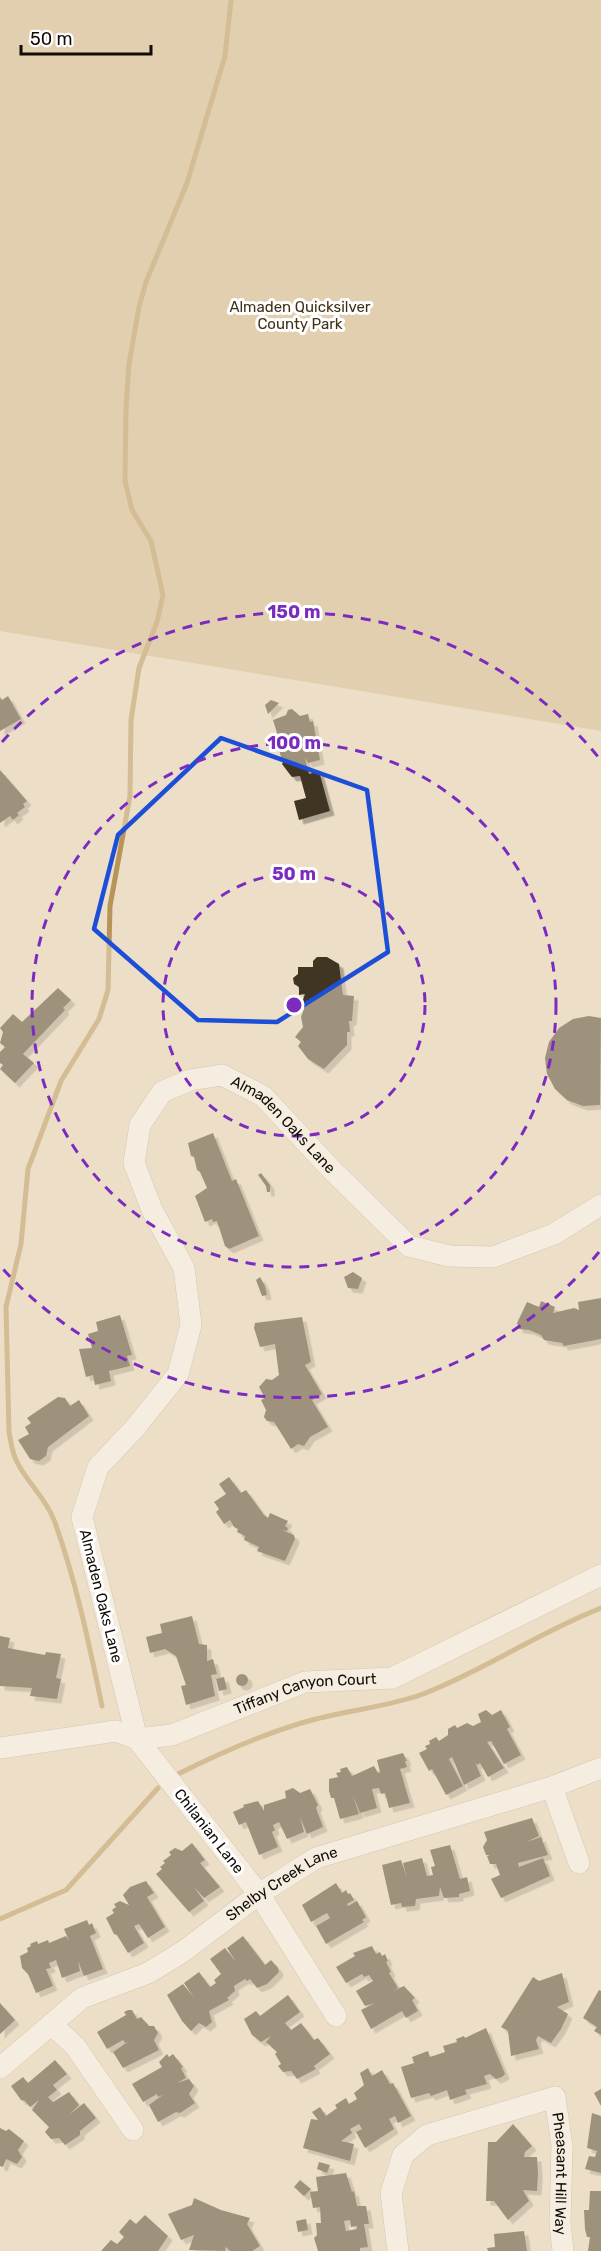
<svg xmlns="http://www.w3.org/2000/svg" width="601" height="2251" viewBox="0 0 601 2251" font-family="Rubik,sans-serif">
<defs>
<filter id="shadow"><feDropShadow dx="4.5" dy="4.5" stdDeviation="0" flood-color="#0004"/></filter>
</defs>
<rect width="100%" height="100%" fill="#ecdec7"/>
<path fill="#d4bc95" d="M0,0h601v731l-601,-100z"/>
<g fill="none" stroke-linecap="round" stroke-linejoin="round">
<g stroke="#b79458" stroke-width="5">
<path d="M102,1706c-13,-62 -26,-126 -48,-186 -9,-23 -26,-36 -37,-58 -5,-9 -6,-20 -8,-30l-3,-125 15,-63 7,-75 33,-88 38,-62 9,-29 2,-84 20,-110 1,-76 8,-52 18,-46 6,-27 -12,-54 -19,-31 -7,-29 1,-73 3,-44 10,-57 7,-25 41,-99 38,-127 6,-56"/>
<path d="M176,1775c44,-22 88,-42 136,-55 36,-10 76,-13 111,-26 62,-24 116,-62 178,-86"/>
<path d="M0,1919l66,-29 92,-102"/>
</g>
</g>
<g fill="#413623" fill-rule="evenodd" filter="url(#shadow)">
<path d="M8,696l13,23 -21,12v-34l2,3z"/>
<path d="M271,700l8,3 -11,11 -3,-9z"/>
<path d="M292,709l8,7 8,-2 2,8 3,-1 7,39 -12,3 -3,-5 4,16 10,-3 11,40 -31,9 -5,-19 12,-3 -6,-22 -8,1 -4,-5 -6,-8 3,-6 -3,2 -3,-10 -7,-7 6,-7 -5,-16 13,-5 2,-5z"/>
<path d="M0,770l27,31 -4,3 2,3 -8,6 2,2 -6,5 -3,-4 -10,7z"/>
<path d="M317,957h10l12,7 4,31 11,1 -2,25h-3l1,11h-3v13l-23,24 -16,-10 -10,-13 3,-4 -6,-5 8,-10 -2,-10 4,-11 -3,-3 3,-9 -6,1v-8l-5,-3 -1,-6 5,-4v-7h15v-6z"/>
<path d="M58,988l13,12 -8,8 2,2 -42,44 11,9 -19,20 -15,-14 3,-4 -3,-2v-11l5,-5 -5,-4 3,-11 -3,-4 13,-14 9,8z"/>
<path d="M589,1016l12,2 -1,87 -17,1 -16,-6 -12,-11 -8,-15 -2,-16 4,-16 10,-14 14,-9z"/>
<path d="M213,1133l19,48 4,-2 23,57 -30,13 -4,-3 -8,-25 -4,1 -1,-3 -7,3 -10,-26 12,-8 -7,-16 -3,-2 -3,-13 -3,-1 -3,-13z"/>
<path d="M261,1173l9,12v7h-3l-1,-6 -8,-11z"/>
<path d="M353,1272l9,6 -4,11 -10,-1 -4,-11z"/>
<path d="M260,1277l5,9 2,9 -5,1 -6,-16z"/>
<path d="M601,1298v41l-37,7 -2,-3 -18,-3 -3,-5 -12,-5 -10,-1 -2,-6 10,-21 12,5 2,-6 14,6 -2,6 21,-5 5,2 -1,-8z"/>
<path d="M120,1315l12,40 -5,1 3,10 -21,5 2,10 -16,4 -2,-10 -7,2 -7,-28 13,-1 -4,-14 10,-3 -2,-9z"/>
<path d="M302,1317l9,45 -6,3 17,29 -10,6 16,27 -18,10 -6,9 -6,-2 -7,5 -17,-27 -7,-1 -3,-4 2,-7 -5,-10 4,-2 -6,-11 7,-8 6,1 7,-5 -4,-31 -15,3 -6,-19 1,-5z"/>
<path d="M58,1397l7,1 5,8 9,-6 10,16 -41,31 -2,9 -7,5 -9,-2 -12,-19 11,-6 -4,-7 6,-4 -4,-5z"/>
<path d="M229,1477l12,16 5,-3 18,25 4,3 2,-5 18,8 -3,5 3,2 -1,3 -5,-1 12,5 1,4 -10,22 -28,-10 2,-4 -15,-7 1,-4 -8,-4 1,-3 -4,-2 -4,-7 -6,4 -8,-12 3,-3 -5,-7 12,-8 -7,-10z"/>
<path d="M192,1616l7,28 8,1v16l6,-2 4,15 -6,1 4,21 -29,9 -5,-19 5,-1 -10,-29 -11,-7 -15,4 -4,-16 16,-4 -2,-9z"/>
<path d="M0,1636l10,2 -2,10 37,7 1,-3 15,2 -5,24 5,1 -4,20 -27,-3 2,-8 -32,-2z"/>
<circle cx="242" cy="1680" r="6"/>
<path d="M224,1677l3,12 -8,2 -3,-12z"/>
<path d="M486,1710l6,5 9,-5 9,17 -3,2 14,26 -17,9 -13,-23 -4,1 17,26 -16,9 -8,-14 -3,2 -2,-3 6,14 -17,9 -12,-28 -3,2 14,27 -17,9 -14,-26 -3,2 -10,-18 8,-4 -2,-3 5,-2 -1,-3 7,-4 3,4 9,-6v-6l7,-4 2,3 10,-5 6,3 8,-4 -3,-8z"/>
<path d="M403,1753l4,8h-2l2,6 -7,2 10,34 -21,5 -4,-15 -4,1 -2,-6 -7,1 5,19 -17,5 -7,-17 6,18 -19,5 -6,-21h-3l-2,-7v-12l9,-2 -2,-4 5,-1 -1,-3 7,-2 5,9 22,-10 4,7 2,-1 -3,-12z"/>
<path d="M293,1788l7,5 10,-4 8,16 -2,3 7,19 -16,7 -7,-17 4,15 -17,7 -8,-17 -6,3 2,5 -3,2 6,15 -19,8 -13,-33 -7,3 -6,-13 11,-5 -1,-2 15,-4 6,10v-6l22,-7 -1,-7z"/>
<path d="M532,1818l7,18 -13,6 15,-5 7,18 -30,8 1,4 24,-9 7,18 -49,22 -10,-19 9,-4 -4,-11h-6l-3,-8 3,-1h-4l-3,-8 4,-7 -3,-8z"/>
<path d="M192,1843l13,17 -5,3 20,24 -16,11 -10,-11 10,14 -15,11 -33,-38 6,-5 -2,-2 5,-4 -2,-2 8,-6 -2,-3 6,-4 7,3z"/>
<path d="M450,1845l10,34 7,-2 3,14 -11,3v3l-15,1 -4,-11 -1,9 -23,3 -1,7 -13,1 -1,-4 -10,2 -9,-40 19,-5 6,18 -4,-15 19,-5 5,18 6,-1 -2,-8 4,-1 -5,-16z"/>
<path d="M146,1881l8,12 -7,4 18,30 -17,11 -9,-14 -5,2 10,17 -16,10 -11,-18 -3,-1 -8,-16 8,-5 -2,-3 4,-3 -2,-3 6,-3 9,4 -6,-10 7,-8z"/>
<path d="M336,1883l6,10 4,-3 2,4 2,-1 4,7 -7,4 1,2 9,-5 9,16 -4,3 2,2 -38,22 -10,-18 14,-8 -3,-5 -16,9 -9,-17z"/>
<path d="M87,1920l2,5 3,-2 4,10 -6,3 13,33 -19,7 -6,-15 2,10 -18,7 -6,-18 -7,3 2,5 -5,1 7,17 -17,7 -8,-19 -6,-6 -2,-12 8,-4 -1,-4 4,-2 -1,-2 7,-3 1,3 10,-4 1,3 17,-7 3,5 -5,-12z"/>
<path d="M243,1936l22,29 6,-5 7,8 1,4 -12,12 -10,4 -7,-9 -3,2 -2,-2 -11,7 1,5 -8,7 2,2 -20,11 3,11 -6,5 -7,-4 -8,8 -9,-10 -15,-26 16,-11 11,14 -10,-15 15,-11 11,15 6,-4 -2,-3 7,-6 -11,-15 15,-11 11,14 -9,-14z"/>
<path d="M372,1946l4,8 4,-2 2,4 3,-2 3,7 -2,1 5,10 -2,1 9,15 -5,3 11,-5 11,12 -3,2 6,11 -12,7 -4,-7 -31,18 -10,-19 14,-7 -10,3 -9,-15 17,-10 -4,-6 -5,2 -2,-3 -16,9 -10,-16 19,-11 -2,-3z"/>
<path d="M562,1973l7,29 -12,5 11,7 -7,15 -10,14 -13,-7 -2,4 3,9 -28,7 -3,-25 -7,-4 6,-9 26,-41 6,4z"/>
<path d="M599,1990l2,1v44l-7,-4 3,-4 -14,-9z"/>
<path d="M288,1995l12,17 -15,11 6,7 10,-7 13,17 4,-2 12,16 -16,12 2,3 -19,10 -6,-8 -8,1 -5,-6 3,-2 -6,-10 2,-2 -11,-10 5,-6 -10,6 -9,-7 -8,-16 12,-8 4,5z"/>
<path d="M0,2003l15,17 -15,14z"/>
<path d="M128,2010h4l5,9 4,-2 8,9h5l4,7 -4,7 5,10 -36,18 -10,-16 16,-11 -4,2 -2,-3 -16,9 -10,-17 29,-17 -2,-3z"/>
<path d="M486,2028l19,46 -3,3 -6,2 -6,-5 -6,2 3,8 -22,6 2,4 -17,6 -3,-10 -16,6 -2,-3 -18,5 -10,-31 13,-4 -2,-6 16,-6 2,6 15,-5 -2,-6 14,-4 -1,-3 8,-3 1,2z"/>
<path d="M167,2054l2,3 4,-3 10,13 -2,1 5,10 -9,5 12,-4 5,7 -5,8 6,9 -15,10 -4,-1 -18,10 -9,-17 15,-11 -6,3 -1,-3 -14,8 -11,-18 30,-17 -3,-5z"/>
<path d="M55,2060l12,14 -14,11 4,5 -9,7 5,5 16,-10 10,13 -10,10 15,-12 12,15 -16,13v4l-15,10 -6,-7 -8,1 -6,-7 4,-5 -17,-17 7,-10 -9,7 -5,-6 -4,-1 -10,-14 12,-9 5,6z"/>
<path d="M368,2068l4,8 10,-6 8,14 3,-1 18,33 -13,7 -3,-7 -6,3 5,10 -29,19 -9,-16 6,-3 -3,-5 -9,5 2,4 -11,8 13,3 -4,17 -47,-13 8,-29 7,1 -6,-8 8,-5 6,9 11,-8 -2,-3 11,-7 3,6 8,-5 -3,-6 10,-8 -4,-12z"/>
<path d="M601,2089v17l-7,-13z"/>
<path d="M592,2113l9,3v57l-16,-4 4,-13 6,1 2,-6 -10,-3z"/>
<path d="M513,2124l19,22 -7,6 -1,5h13l1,17 -1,17 -14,-1 6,11 -21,19 -14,-19h-8l2,-59h8z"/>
<path d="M0,2128l6,3 3,-2 15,12 -6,9 4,7 -5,7 -11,-5 -3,8 -3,-1z"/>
<path d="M319,2162l11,3 -3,8 -10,-4z"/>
<path d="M346,2173l6,19 2,-1 3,15h9l3,18h-5l4,23 -8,1v3h-42l-4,-13 3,-3 -1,-12h5l-1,-16 -7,1 -3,-16 8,-1 -2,-14zM350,2220l1,7 6,-1v3l-11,2 -2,-10z"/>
<path d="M300,2180l11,9 -7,7 -10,-9z"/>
<path d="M590,2191h11v60h-13l2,-14h-3l-2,-8 -1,-19h5z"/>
<path d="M194,2198l27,12 29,8 -3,6 13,22 -8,5h-22l-4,-4 -1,4 -36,-1 5,-15 -13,5 -13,-26 24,-9z"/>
<path d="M145,2215l23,21 -10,15h-57l10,-11 6,4 7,-7 -5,-5 11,-13 6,5z"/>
<path d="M306,2219l2,11 -10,2 -2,-11z"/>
<path d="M524,2231l3,20h-39l-1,-3 8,-1 -1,-13z"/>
</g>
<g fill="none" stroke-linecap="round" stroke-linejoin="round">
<g stroke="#b9ab95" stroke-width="22">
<g id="minor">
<path id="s1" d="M0,1748l116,-17 21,8 35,-4 133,-53 87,-4 209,-103"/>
<path d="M552,1787l27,76"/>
<path id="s2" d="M336,2016l-77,-122 -122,-155 -55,-222 16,-50 37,-39 43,-54 13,-49 -7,-57 -32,-58 -18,-47 6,-38 22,-33 28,-12 32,-5 41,21 66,71 80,79 40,10 44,1 61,-23 47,-29"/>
<path d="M52,2025l23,21 58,84"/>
<path id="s3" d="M0,2068l82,-70 66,-25 36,-22 75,-57 57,-36 236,-71 49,-19"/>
<path id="s4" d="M398,2251l-7,-58 12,-38 24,-20 128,-38 7,49 -2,78 3,27"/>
</g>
</g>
<use href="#minor" stroke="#fff" stroke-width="21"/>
</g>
<path d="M0 0H601V2251H0ZM221,738l146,52 21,162 -111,70 -79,-2 -104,-91 24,-94z" fill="#ecdec7" fill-opacity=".55" fill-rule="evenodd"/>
<path fill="none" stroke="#1d4ed8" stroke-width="4.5" stroke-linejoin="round" d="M221,738l146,52 21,162 -111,70 -79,-2 -104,-91 24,-94z"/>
<g fill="none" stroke="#7b2cbf" stroke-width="3" stroke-dasharray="10 8">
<circle cx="294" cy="1005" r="131"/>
<circle cx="294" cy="1005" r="262"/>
<path d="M599 1252A393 393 0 0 1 2 1268M2 742A393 393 0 0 1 599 758"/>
</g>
<g text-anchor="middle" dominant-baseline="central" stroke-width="6" stroke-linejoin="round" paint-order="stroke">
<g font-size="15" fill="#403015" stroke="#fff">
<text x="300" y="307">Almaden Quicksilver<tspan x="300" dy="17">County Park</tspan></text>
</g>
<g font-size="15" fill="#110c05" stroke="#fff">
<text stroke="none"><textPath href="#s2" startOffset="1191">Almaden Oaks Lane</textPath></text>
<text transform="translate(101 1596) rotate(76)">Almaden Oaks Lane</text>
<text stroke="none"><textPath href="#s1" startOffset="316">Tiffany Canyon Court</textPath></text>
<text transform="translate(209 1831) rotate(52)">Chilanian Lane</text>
<text stroke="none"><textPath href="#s3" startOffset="340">Shelby Creek Lane</textPath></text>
<text stroke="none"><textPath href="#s4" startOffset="340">Pheasant Hill Way</textPath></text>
</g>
</g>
<circle cx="294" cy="1005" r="9" fill="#7b2cbf" stroke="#fff" stroke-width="3"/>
<g font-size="18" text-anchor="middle" font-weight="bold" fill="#7b2cbf" stroke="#fff" stroke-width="6" stroke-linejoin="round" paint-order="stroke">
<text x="294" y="618">150 m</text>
<text x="294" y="749">100 m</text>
<text x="294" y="880">50 m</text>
</g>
<path d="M21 45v9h130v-9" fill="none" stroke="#110c05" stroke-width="3"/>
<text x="30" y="45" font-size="18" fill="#110c05" stroke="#ffffff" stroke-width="4.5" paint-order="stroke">50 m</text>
</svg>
